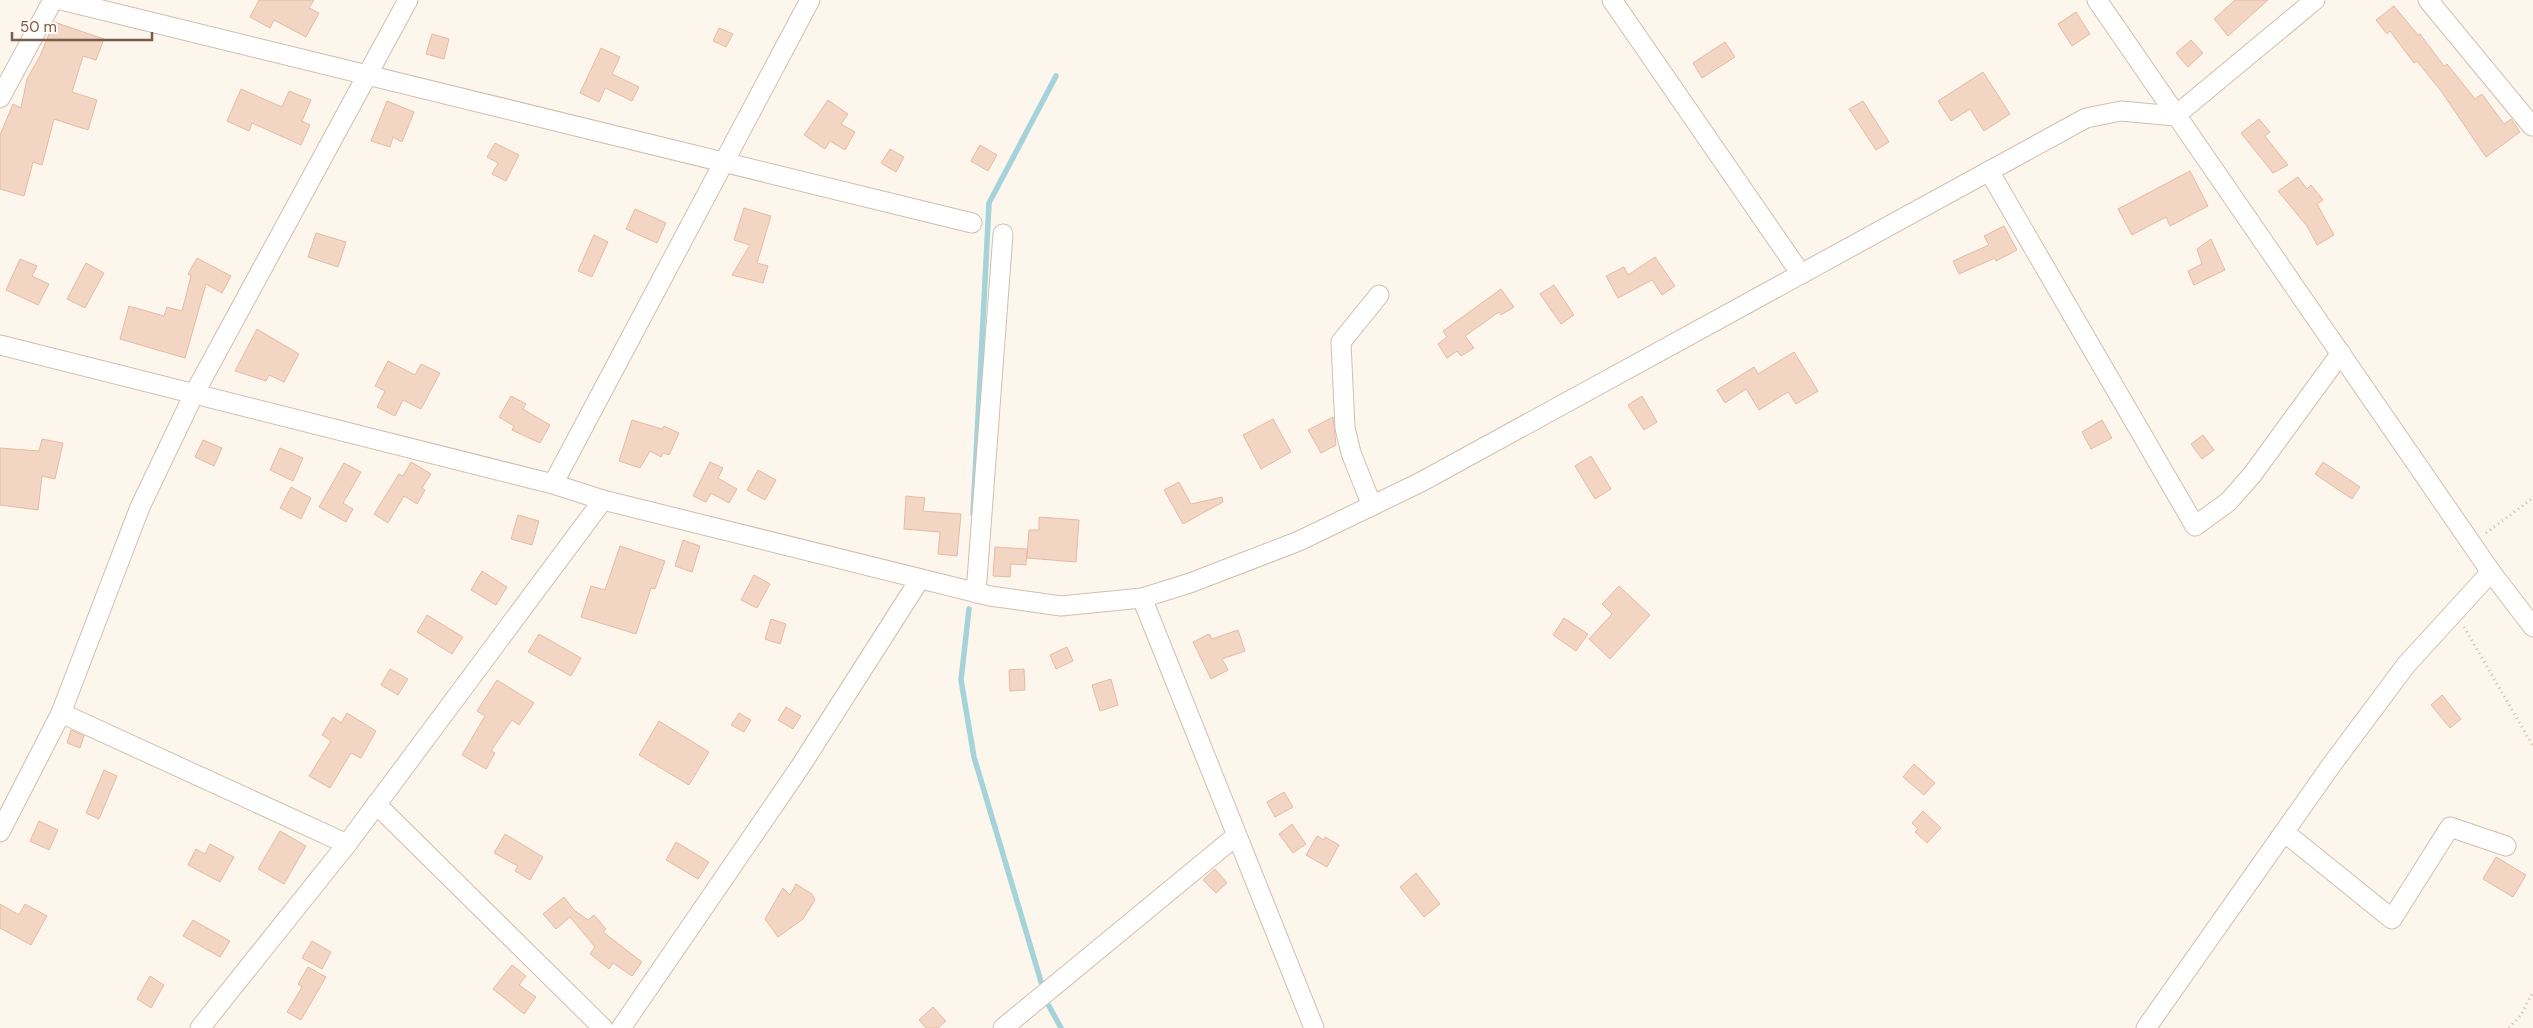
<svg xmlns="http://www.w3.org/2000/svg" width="2533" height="1028" viewBox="0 0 2533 1028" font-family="'DM Sans',sans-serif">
<rect width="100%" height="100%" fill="#fdf6ec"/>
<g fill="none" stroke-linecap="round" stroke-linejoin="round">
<g stroke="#a5d3da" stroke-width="5.5">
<path d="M973,514l16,-311 67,-127"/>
<path d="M969,609l-8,71 13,77 68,228"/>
<path d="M1049,1006l12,22"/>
</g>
</g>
<g fill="#f3d5c3" stroke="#e6bba3">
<path d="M259,0h55l-5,8 10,5 -13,24 -32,-17 -4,8 -20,-11z"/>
<path d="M2235,0h33l-40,36 -14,-17z"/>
<path d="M2394,6l24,29 2,-1 24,32 3,-2 28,35 7,-5 22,30 7,-5 9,13 -34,25 -45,-66 -24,-30 -3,2 -24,-32 -3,3 -11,-14z"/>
<path d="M2076,12l14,22 -18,12 -14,-22z"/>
<path d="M54,22l50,17 -8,21 -13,-4 -11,36 25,8 -9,30 -34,-11 -12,46 -9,-3 -9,34 -24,-7v-54l13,-31 8,4 6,-29 13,-23z"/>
<path d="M719,28l14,6 -7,13 -13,-6z"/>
<path d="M432,34l17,5 -5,20 -18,-5z"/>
<path d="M2191,40l12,13 -15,14 -12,-14z"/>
<path d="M1725,42l10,15 -33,21 -9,-15z"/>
<path d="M601,48l19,9 -8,17 27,13 -7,14 -27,-13 -6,14 -19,-9z"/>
<path d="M1983,72l27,42 -26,17 -14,-22 -19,12 -13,-20z"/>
<path d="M241,89l41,18 7,-16 22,9 -9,21 8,4 -9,20 -49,-22 -3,8 -22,-10z"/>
<path d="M828,100l20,14 -7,10 14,8 -10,18 -15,-9 -5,8 -21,-14z"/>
<path d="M387,101l27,11 -12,30 -9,-5 -3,10 -19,-6z"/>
<path d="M1863,101l26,41 -13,8 -27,-41z"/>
<path d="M2259,119l11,13 -5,4 23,29 -15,8 -32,-40z"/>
<path d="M495,143l24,12 -13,26 -14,-7 6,-11 -11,-6z"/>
<path d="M980,145l17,10 -9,16 -17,-10z"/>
<path d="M890,149l14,8 -8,15 -15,-9z"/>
<path d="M2190,171l18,35 -38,20 -4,-9 -34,18 -14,-26z"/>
<path d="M2298,177l9,12 4,-4 12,15 -6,4 17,31 -17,10 -10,-19 -29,-35z"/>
<path d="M744,208l27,8 -14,47 11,3 -5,17 -31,-8 18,-30 -16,-5z"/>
<path d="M635,209l31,14 -9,20 -31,-14z"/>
<path d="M2004,226l13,24 -21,11 -1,-3 -36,16 -6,-13 36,-16 -5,-9z"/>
<path d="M316,233l30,9 -8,25 -30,-10z"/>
<path d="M594,235l14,7 -16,35 -14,-6z"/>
<path d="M2211,239l14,31 -31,15 -6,-14 14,-7 -5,-15z"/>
<path d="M1655,257l20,29 -13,9 -10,-15 -34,18 -12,-22 18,-9 4,8z"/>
<path d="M197,258l34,18 -9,17 -16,-9 -21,74 -65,-19 9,-33 35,10 3,-9 15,4 9,-35 -3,-2z"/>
<path d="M20,259l17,7 -5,10 17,8 -11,21 -32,-15z"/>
<path d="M86,263l18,10 -19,35 -18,-9z"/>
<path d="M1554,285l20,30 -13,9 -21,-30z"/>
<path d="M1501,289l13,18 -13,8 -2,-3 -34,24 9,12 -13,8 -4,-5 -10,7 -9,-14 9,-7 -4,-6z"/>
<path d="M257,329l42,25 -15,28 -15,-7 -3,6 -31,-10z"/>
<path d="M1794,352l24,39 -22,13 -8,-12 -29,18 -13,-21 -21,14 -8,-13 37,-23 4,7z"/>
<path d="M388,361l27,14 6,-11 19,9 -19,36 -18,-9 -8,16 -18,-9 8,-16 -10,-5z"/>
<path d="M511,396l15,8 -3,5 27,16 -10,18 -28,-13 2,-4 -15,-9z"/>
<path d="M1642,396l15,26 -13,8 -16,-25z"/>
<path d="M1333,417l3,28 -15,8 -13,-23z"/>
<path d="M1273,419l18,33 -30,17 -18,-34z"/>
<path d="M632,420l30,9 2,-3 15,7 -10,22 -6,-2 -2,4 -11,-6 -10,17 -21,-7z"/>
<path d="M2102,420l10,18 -21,11 -9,-17z"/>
<path d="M2203,435l11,15 -12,9 -11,-15z"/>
<path d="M42,439l21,4 -8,36 -13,-3 -4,34 -38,-5v-57l39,3z"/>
<path d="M203,440l19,8 -8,18 -19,-9z"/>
<path d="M280,448l23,10 -10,23 -23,-11z"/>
<path d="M1591,456l20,33 -16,10 -20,-33z"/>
<path d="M411,462l20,12 -9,14 3,2 -8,14 -13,-8 -16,27 -14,-9 25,-40 4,2z"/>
<path d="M710,462l13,6 -5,10 19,11 -8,14 -18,-10 -5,9 -13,-6z"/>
<path d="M2323,462l37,25 -8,12 -37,-25z"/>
<path d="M344,463l17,9 -18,31 10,6 -7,13 -27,-15z"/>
<path d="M758,470l18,10 -11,20 -18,-10z"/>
<path d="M1179,482l12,22 31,-7 1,5 -40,22 -19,-34z"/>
<path d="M291,487l20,11 -10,21 -21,-11z"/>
<path d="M906,496l19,2 -2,13 38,3 -4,42 -19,-2 2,-22 -36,-3z"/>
<path d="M518,515l21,6 -7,24 -21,-6z"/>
<path d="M1039,517l40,3 -3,42 -49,-4 2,-28h10z"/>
<path d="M683,540l17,6 -8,26 -17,-6z"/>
<path d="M620,546l45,15 -10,28 -4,-1 -15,46 -55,-17 10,-31 14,4z"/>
<path d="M995,547l32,2 -1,16 -15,-1 -1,13 -17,-1z"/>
<path d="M482,571l25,16 -11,18 -25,-15z"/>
<path d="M754,575l16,9 -13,24 -16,-8z"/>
<path d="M1619,586l31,29 -40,44 -21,-20 23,-25 -10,-10z"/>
<path d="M427,615l36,22 -11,17 -35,-22z"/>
<path d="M1564,618l24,16 -12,17 -23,-16z"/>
<path d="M771,619l15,5 -6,20 -15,-5z"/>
<path d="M1238,630l7,21 -23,8 6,11 -17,9 -18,-37 16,-8 3,5z"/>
<path d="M539,634l42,24 -10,18 -43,-24z"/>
<path d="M1067,647l6,14 -17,8 -6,-14z"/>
<path d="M390,669l18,10 -10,16 -17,-10z"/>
<path d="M1024,669l1,21 -15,1 -1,-21z"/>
<path d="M1111,679l7,26 -18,6 -8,-26z"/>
<path d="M497,680l37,23 -15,22 -7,-5 -21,31 4,2 -9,16 -24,-14 23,-39 -8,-5z"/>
<path d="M2442,695l19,24 -11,9 -19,-23z"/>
<path d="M786,707l15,9 -8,13 -15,-9z"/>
<path d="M347,713l29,18 -15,27 -10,-5 -21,35 -21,-12 22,-35 -9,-6 11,-18 8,6z"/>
<path d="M739,713l12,7 -7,12 -13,-7z"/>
<path d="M659,721l50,31 -20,33 -50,-30z"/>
<path d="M71,730l13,6 -4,12 -13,-5z"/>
<path d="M1914,764l21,19 -11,12 -21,-18z"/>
<path d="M104,770l13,6 -18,43 -13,-6z"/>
<path d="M1284,792l9,15 -18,10 -8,-15z"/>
<path d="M1923,811l18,17 -14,15 -12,-11 3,-3 -6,-6z"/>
<path d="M39,821l19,9 -9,20 -19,-9z"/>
<path d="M1292,824l14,20 -13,9 -14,-19z"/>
<path d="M280,831l26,15 -22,38 -26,-15z"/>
<path d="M505,834l38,23 -13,23 -15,-9 3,-5 -24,-13z"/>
<path d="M1317,836l7,4 1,-3 14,8 -12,22 -21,-12z"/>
<path d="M676,842l33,20 -11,17 -32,-19z"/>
<path d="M210,844l24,13 -14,25 -32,-17 8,-16 9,5z"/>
<path d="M2496,857l30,18 -13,22 -30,-18z"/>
<path d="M1215,869l12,14 -11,10 -13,-13z"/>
<path d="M1416,873l24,31 -16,13 -24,-30z"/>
<path d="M796,884l16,10 3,6 -12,19 -25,18 -13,-18 18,-31 7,7z"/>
<path d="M564,897l10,13 14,10 6,-5 12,14 -3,3 39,30 -10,14 -19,-13 -4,6 -19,-15 5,-7 -25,-30 -14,12 -13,-15z"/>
<path d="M0,904l19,11 6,-11 22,12 -16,29 -31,-17z"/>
<path d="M193,920l37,21 -10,16 -37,-21z"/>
<path d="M312,941l19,11 -9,17 -20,-11z"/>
<path d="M512,965l14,11 -7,9 17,12 -12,17 -31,-25z"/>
<path d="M308,967l18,10 -25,43 -14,-8 15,-25 -4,-3z"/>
<path d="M150,976l14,9 -13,23 -14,-9z"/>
<path d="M933,1007l13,14 -8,7h-12l-7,-8z"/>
</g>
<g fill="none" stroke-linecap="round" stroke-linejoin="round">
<g stroke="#d1beb0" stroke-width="21">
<g id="minor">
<path d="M61,0l911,223"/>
<path d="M1612,0l189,274"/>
<path d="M2097,0l394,572 42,55"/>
<path d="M2428,0l104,126"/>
<path d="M0,98l53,-98"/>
<path d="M1989,171l206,355 33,-24 24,-27 89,-122"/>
<path d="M0,345l553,139 50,16 387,96 71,10 81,-8 48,-15 109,-42 122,-59 665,-364 35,-7 54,5 140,-116"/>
<path d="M553,484l257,-484"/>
<path d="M1372,506l-21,-53 -6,-25 -4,-86 38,-47"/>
<path d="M976,593l27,-359"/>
<path d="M1142,598l172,430"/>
<path d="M61,713l79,-206 54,-113 214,-394"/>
<path d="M376,804l227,224"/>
<path d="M0,832l61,-119 286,131"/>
<path d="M2284,832l108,87 58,-92 56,19"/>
<path d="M200,1028l147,-184 256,-344"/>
<path d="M621,1028l179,-261 120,-188"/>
<path d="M1003,1028l233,-192"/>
<path d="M2146,1028l184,-261 76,-102 85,-93"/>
</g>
</g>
<g stroke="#d9b8a5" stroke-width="3" stroke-dasharray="1 4" stroke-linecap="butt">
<path d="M2486,533l47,-35"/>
<path d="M2464,627l69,119"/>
<path d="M2509,1028l12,-13 12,-23"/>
</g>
<use href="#minor" stroke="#fff" stroke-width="19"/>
</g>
<path d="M12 32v8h140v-8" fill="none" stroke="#7a5c4d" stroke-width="2.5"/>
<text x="20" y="32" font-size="15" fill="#7a5c4d" stroke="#fffaf3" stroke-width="4" paint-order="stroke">50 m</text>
</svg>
